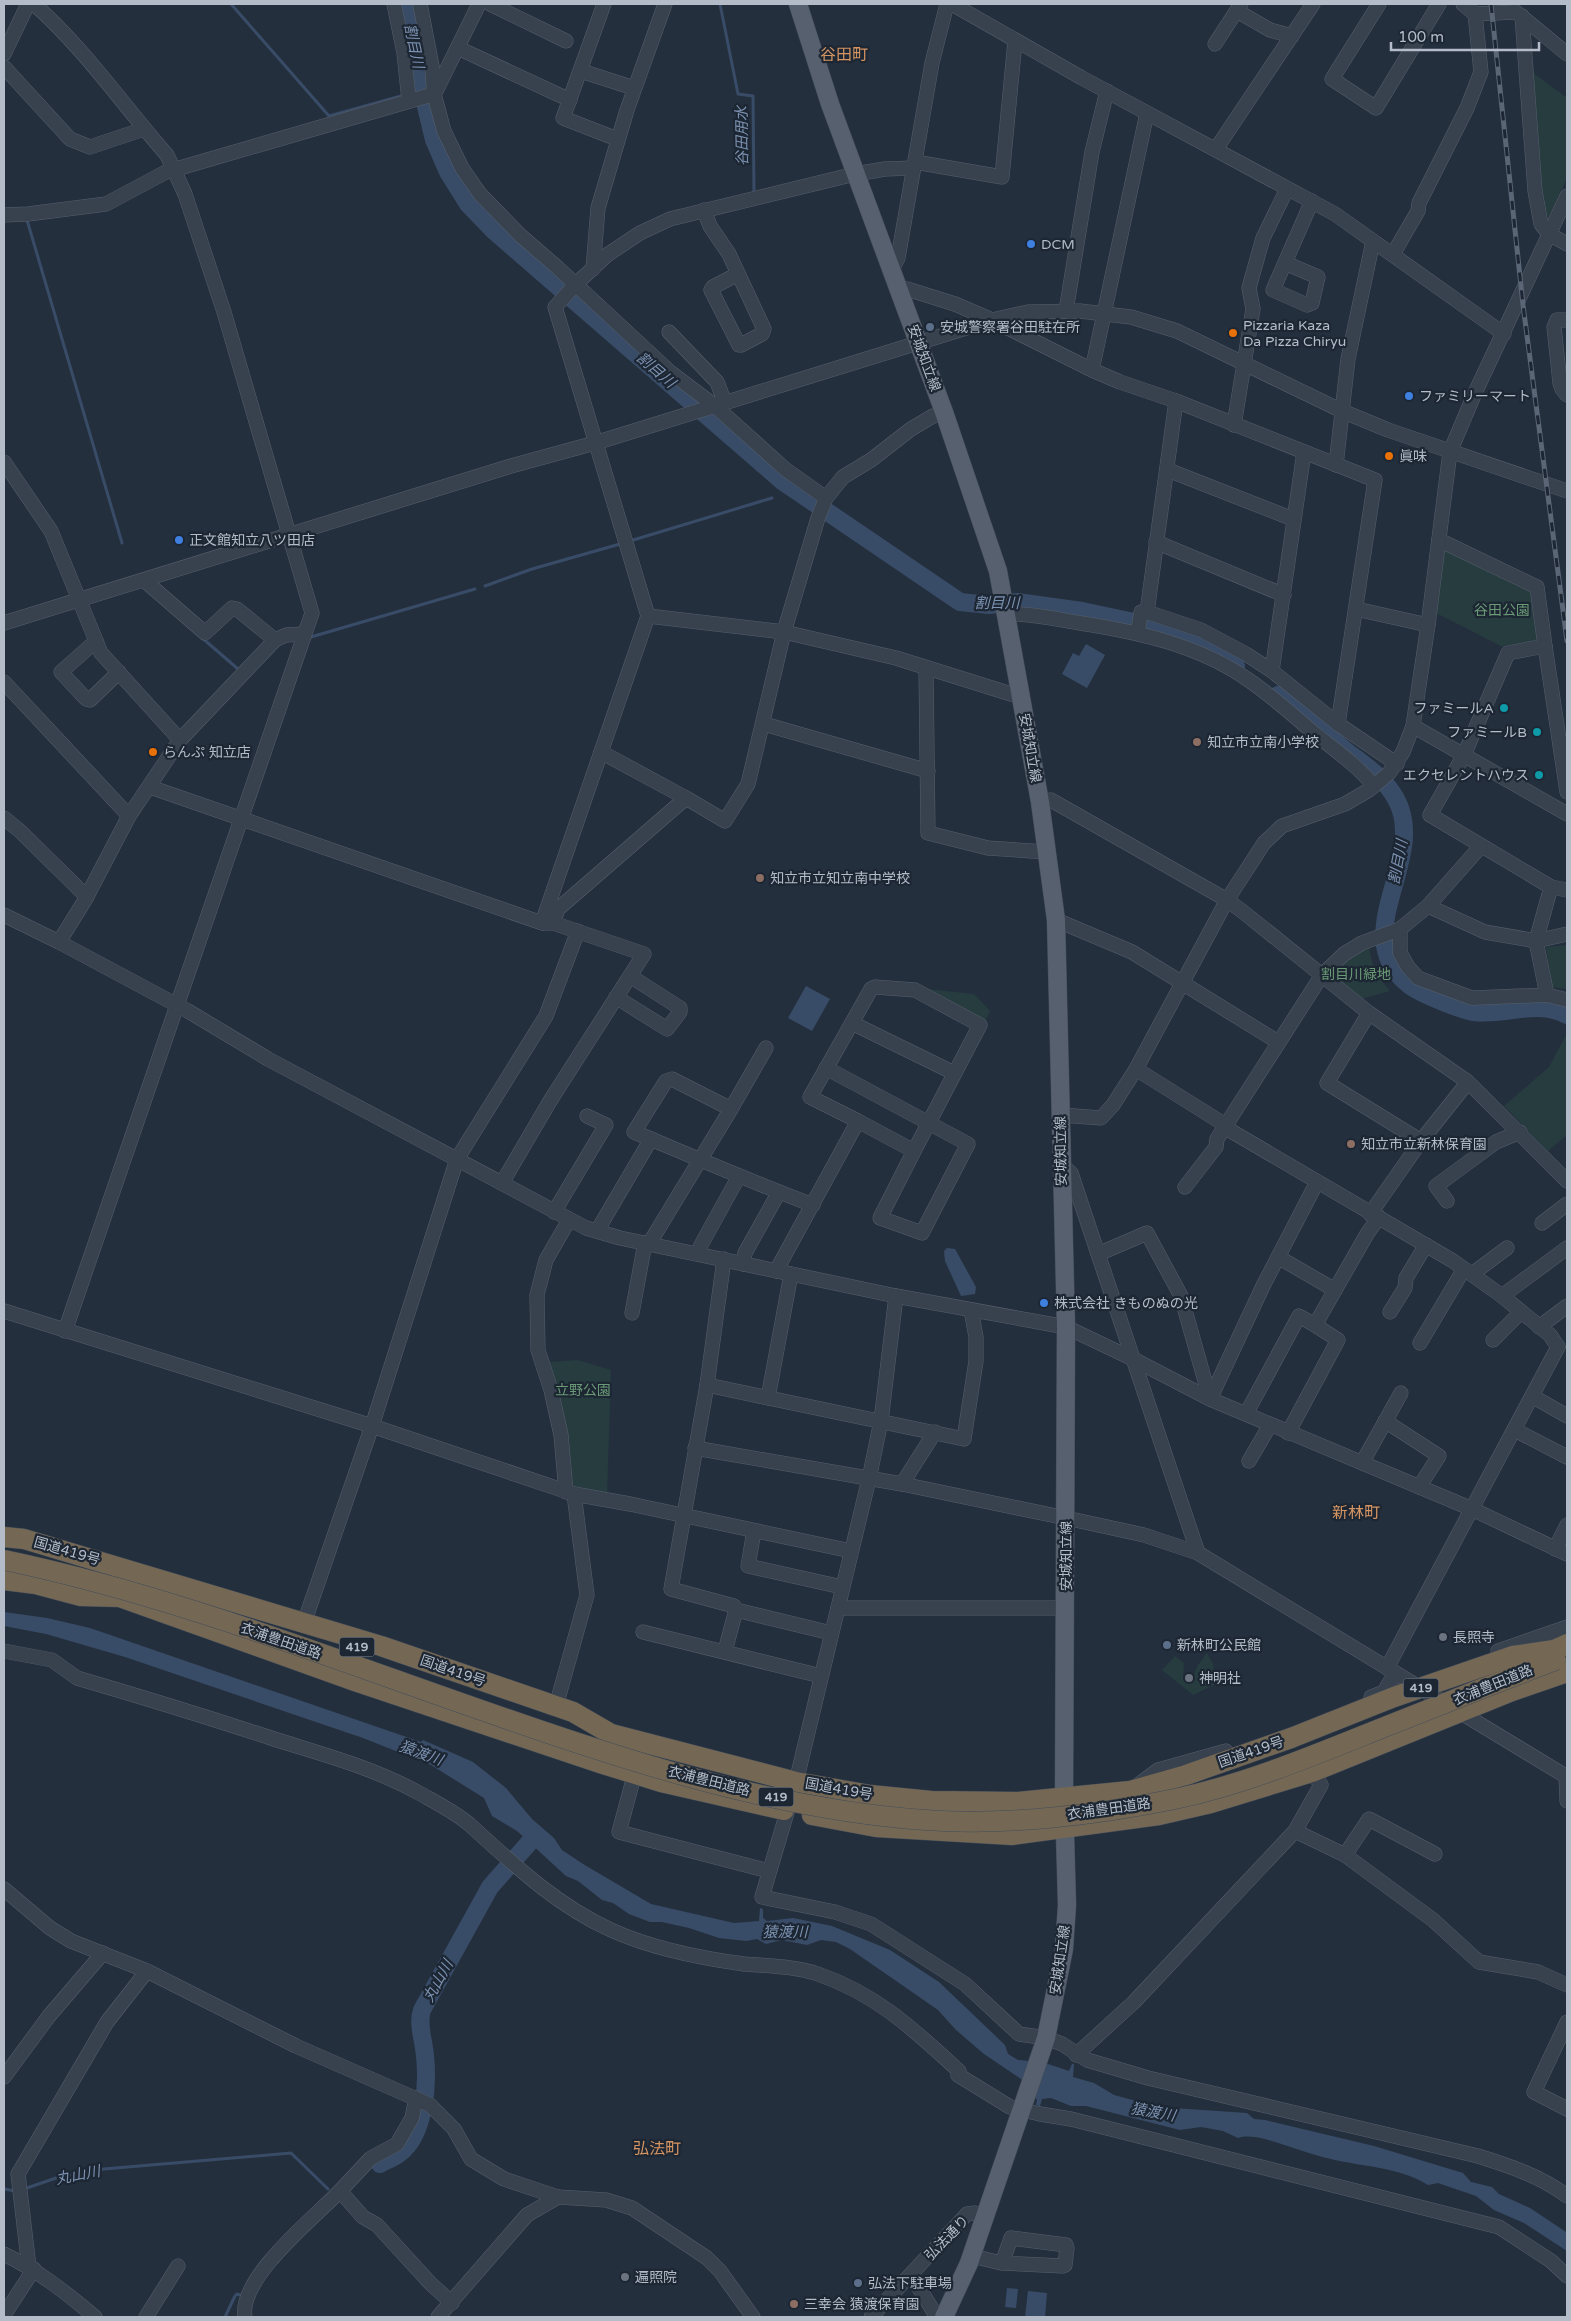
<svg xmlns="http://www.w3.org/2000/svg" width="1571" height="2321" viewBox="0 0 1571 2321" font-family="'Varela Round','Noto Sans JP',sans-serif">
<rect width="100%" height="100%" fill="#242f3e"/>
<g fill="#263c3f">
<path d="M1528,69l39,29v80l-18,38h-7z"/>
<path d="M1449,549l82,40 9,51 -3,4 -32,4 -71,-36 9,-59z"/>
<path d="M1567,945v44l-15,-2 -6,-40z"/>
<path d="M1369,947c3,19 8,30 21,44l-29,8 -27,-21 -2,-6 16,-16z"/>
<path d="M918,988l56,6 16,17 -6,12z"/>
<path d="M1566,1035l1,100 -19,16 -44,-45 45,-39z"/>
<path d="M578,1360l33,10 -4,127 -38,-7 -22,-123 3,-5z"/>
<path d="M1207,1653l6,11 1,21 -21,10 -31,-25 13,-14 9,7 -1,16 7,5 8,-19z"/>
</g>
<g fill="#394c67">
<path d="M1086,644l19,11 -18,33 -25,-14 11,-21 6,3z"/>
<path d="M806,986l24,13 -18,32 -24,-13z"/>
<path d="M947,1248l8,1 21,38 -1,7 -14,2 -16,-35 -1,-10z"/>
<path d="M4,1612l43,6 43,10 331,114 2,-2 50,22 33,26 26,31 22,19 8,12 21,14 68,40 83,19 25,-2 1,-13 3,1v9l4,3 26,-3 39,8 58,24 49,32 66,63 3,9 10,6 24,2 27,9 3,-7h2l-1,13 21,6 20,12 44,12 89,6 7,6 11,1 109,26 89,27 8,9 21,5 7,7 31,14 36,24 1,19 -43,-28 -30,-13 -18,-14 -38,-13 -10,2c-29,-18 -64,-18 -97,-26 -22,-5 -44,-14 -66,-20 -8,-2 -19,-4 -27,-1l-15,-7 -22,-4 -21,3 -94,-24h-15l-20,-8 -9,1 -2,7 -4,-1 1,-5 -16,-21 -37,-25 -28,-24 -18,-20 -88,-61 -14,-7 -15,-2 -14,5 -25,-5 -16,4 -9,-5 -11,2 -27,-3 -30,-10 -27,-6h-12l-21,-8 -16,-11 -11,-3 -24,-19 -12,-5 -49,-45 -25,-15 -8,-18 -53,-33 -68,-27 -238,-81 -79,-23 -42,-8z"/>
<path d="M1007,2288l11,1 -2,19 -11,-1z"/>
<path d="M1028,2291l19,2 -2,24h-20z"/>
</g>
<g fill="none" stroke-linecap="round" stroke-linejoin="round">
<g stroke="#394c67" stroke-width="3">
<path d="M231,4l98,112 72,-20"/>
<path d="M720,4l18,90 15,2 1,96"/>
<path d="M418,91l4,-1"/>
<path d="M27,220l95,323"/>
<path d="M779,487l3,-6"/>
<path d="M630,541l142,-43"/>
<path d="M485,586l47,-17 88,-25"/>
<path d="M201,637l37,32"/>
<path d="M311,637l164,-48"/>
<path d="M4,2189l12,2"/>
<path d="M24,2189l32,-11 48,-9 187,-16 37,36"/>
<path d="M225,2317l10,-21 2,-2 6,2"/>
</g>
<g stroke="#394c67" stroke-width="18">
<path d="M405,4l17,86 12,50 14,32 20,32 26,27 288,250 178,121 29,3 28,-3 65,9 52,11 43,12 29,13 30,19"/>
<path d="M1278,695c23,17 45,36 67,55 19,15 39,27 51,49 33,59 -50,135 12,185 10,9 53,26 66,28 31,4 63,-13 93,3"/>
<path d="M380,2164c6,-4 15,-6 20,-11 25,-19 28,-69 25,-97 -1,-15 -8,-32 -3,-46l68,-123 45,-51"/>
</g>
<g stroke="#565f6c" stroke-width="15">
<g id="minor">
<path d="M34,4c50,44 89,101 133,151l18,39 39,118 88,301 -247,718"/>
<path d="M394,4l10,49 5,48"/>
<path d="M420,4l12,62 2,28 10,37 18,37 18,26 41,42 37,32 112,104 45,34 70,63 41,29"/>
<path d="M490,4l76,37"/>
<path d="M604,4l-41,114 54,21"/>
<path d="M952,4l130,74 253,136 169,120"/>
<path d="M1379,4l-47,75 44,29 63,-104"/>
<path d="M1463,4l12,10 41,-2 51,42"/>
<path d="M1237,11l33,19 22,6"/>
<path d="M1522,16l13,175 6,33 8,10 18,10"/>
<path d="M1215,44l26,-40"/>
<path d="M458,48l112,52"/>
<path d="M4,54l24,-50"/>
<path d="M4,67l66,72 20,8 54,-18"/>
<path d="M581,71l53,17"/>
<path d="M435,93l44,-89"/>
<path d="M1216,149l97,-145"/>
<path d="M915,162l87,15 13,-136"/>
<path d="M704,210l6,16 19,28 35,75 -2,5 -21,11h-2l-28,-55 2,-3 25,-13"/>
<path d="M4,215l24,-1 78,-10 60,-32 268,-78"/>
<path d="M1393,254l25,-43 1,-8 48,-95 14,-36 -6,-58"/>
<path d="M1285,263l33,14 -6,26 -5,2 -34,-15 39,-89"/>
<path d="M593,269l5,-61 29,-98 38,-106"/>
<path d="M892,270l6,-12 34,-195 15,-59"/>
<path d="M899,291l8,-2 48,15 37,16 100,50 28,12 56,19 199,79 -37,244"/>
<path d="M1066,311l26,-159 15,-61"/>
<path d="M1567,320h-10l-3,7 6,56 2,6 5,6"/>
<path d="M669,332l48,50 8,21"/>
<path d="M1092,370l55,-257"/>
<path d="M1234,425l19,-116 -4,-21 3,-11 11,-39 24,-49"/>
<path d="M4,462l47,69 50,122 79,87 -51,76 -44,84 -26,42"/>
<path d="M1336,465l12,-106 25,-118"/>
<path d="M1168,470l125,49"/>
<path d="M1439,540l98,47 8,59"/>
<path d="M1156,542l128,53"/>
<path d="M145,581l60,52 27,-25 5,1 38,31"/>
<path d="M1356,609l72,16"/>
<path d="M1147,612l54,18 45,24 26,17 66,53 59,40"/>
<path d="M1005,614c25,-1 50,5 75,9 58,9 118,22 167,56 24,16 46,36 68,55 20,16 43,32 59,52"/>
<path d="M648,616l136,16 112,26 115,36 10,1"/>
<path d="M4,623l507,-157 84,-23 397,-123 36,-8 52,-1 51,6 46,14 165,80 46,19 179,61"/>
<path d="M1138,632l3,-20h6l29,-211"/>
<path d="M96,641l-35,31 25,27 4,1 29,-28"/>
<path d="M926,668l2,165 60,15 59,4"/>
<path d="M1272,671l32,-219"/>
<path d="M4,682l125,134"/>
<path d="M764,724l164,47"/>
<path d="M1413,726l154,88"/>
<path d="M180,740l95,-100 11,-5 18,-1"/>
<path d="M601,752l85,46"/>
<path d="M150,787l392,136h11l91,31 -94,147 -48,82"/>
<path d="M1567,792l-22,-146 -37,7 -44,102 -34,60 121,72 16,3"/>
<path d="M1040,802l11,-2 176,100 15,11 127,102 99,69 99,99"/>
<path d="M4,818l16,13 67,66"/>
<path d="M1428,906l57,26 51,9 31,-7"/>
<path d="M4,915l55,27 129,69 80,48 318,169 34,10 276,58 170,31 67,32 77,40 262,110 95,45"/>
<path d="M1056,920l76,32 146,90"/>
<path d="M542,923l106,-307 -93,-309 21,-23 31,-29 33,-22 30,-14 185,-45 30,-5 28,-1"/>
<path d="M553,923l5,-14 128,-111 39,23 23,-37 36,-152 34,-114 8,-20 17,-21 28,-17 40,-31 22,-13 11,-4"/>
<path d="M1400,929v24l8,14 10,11 54,20 75,-3 20,5"/>
<path d="M1547,995l-11,-54 15,-54"/>
<path d="M616,997l51,32 13,-17v-4l-50,-32"/>
<path d="M1369,1013l-42,70 94,58"/>
<path d="M852,1023l102,50"/>
<path d="M826,1068l142,76 -46,89 -42,-15 34,-67"/>
<path d="M1136,1069l91,57 4,5 222,130 49,35 48,39 8,12"/>
<path d="M731,1109l35,-61"/>
<path d="M1061,1115l40,3 12,-13 23,-36 91,-169 37,-57 18,-17 63,-22 24,-14 20,-17 14,-21 10,-26 15,-101 22,-173 24,-57 93,-199"/>
<path d="M1062,1165l9,8 127,380"/>
<path d="M1185,1187l31,-40 1,-8 105,-164 22,-21 18,-11 38,-14 28,-23 53,-60"/>
<path d="M1447,1201l-11,-15 60,-44 24,-10"/>
<path d="M554,1212l52,-87 -19,-9"/>
<path d="M1370,1214l51,-73 47,-59"/>
<path d="M1542,1223l25,-19"/>
<path d="M597,1231l54,-92"/>
<path d="M649,1244l82,-135 -59,-30 -6,2 -32,51c60,25 118,50 179,73"/>
<path d="M698,1254l3,-9 38,-69"/>
<path d="M1098,1254l49,-21 34,63 29,103"/>
<path d="M1278,1257l57,33"/>
<path d="M724,1259l-17,126 -36,204 63,17 2,4 95,23"/>
<path d="M743,1264l2,-11 34,-61"/>
<path d="M776,1271l82,-150 -48,-24 61,-108 4,-2 40,3 65,35 -66,126 -56,-30"/>
<path d="M1472,1274l35,-26"/>
<path d="M896,1296l-15,125 -12,58 -73,303 -34,115 73,15 36,12 94,60 54,50 27,4 16,6 25,16 61,18 330,78c32,10 62,20 89,40"/>
<path d="M1502,1296l65,-48"/>
<path d="M4,1311l368,115 202,68 56,10 221,47"/>
<path d="M1390,1312l15,-24 1,-10 20,-33"/>
<path d="M632,1313l13,-70"/>
<path d="M1539,1327l28,-21"/>
<path d="M1493,1340l28,-28"/>
<path d="M1420,1343l44,-74"/>
<path d="M707,1385l257,54 12,-78v-24l-5,-27"/>
<path d="M1532,1396l35,20"/>
<path d="M768,1398l23,-124"/>
<path d="M1210,1399l53,-113 54,-104"/>
<path d="M1246,1414l53,-98 16,9"/>
<path d="M1385,1421l54,35 -20,31"/>
<path d="M1515,1430l52,27"/>
<path d="M1288,1433l50,-93 -23,-15 52,-91 12,-17"/>
<path d="M695,1448l207,36 164,34 78,17 54,18 369,224"/>
<path d="M1249,1461l21,-36"/>
<path d="M1362,1463l39,-70"/>
<path d="M902,1484l33,-52"/>
<path d="M566,1492l-5,-57 -10,-45 -13,-40 -1,-55 9,-35 23,-40"/>
<path d="M754,1531l-6,35 94,21"/>
<path d="M1555,1549l12,-24"/>
<path d="M838,1608h228"/>
<path d="M304,1623l68,-197 85,-267 89,-143 32,-85"/>
<path d="M643,1632l178,44"/>
<path d="M4,1651l48,9 25,18c65,19 130,39 194,60 50,16 101,29 148,55 16,9 36,19 50,31 44,40 87,81 142,106 42,19 88,28 133,34 25,2 50,2 74,10 60,21 95,55 141,97l-1,4 52,32 30,7 31,5 428,108 52,34 16,15"/>
<path d="M725,1651l11,-41"/>
<path d="M1498,1651l69,-24"/>
<path d="M1387,1668l171,-321"/>
<path d="M1371,1697l13,-5 11,-19"/>
<path d="M556,1706l31,-111 -13,-101"/>
<path d="M1566,1776l1,25"/>
<path d="M633,1780l-14,52 150,39"/>
<path d="M1138,1785l20,-15 68,-19"/>
<path d="M1295,1831l50,24 88,65 46,42 59,10 29,13"/>
<path d="M1345,1855l24,-36 66,35"/>
<path d="M4,1889l46,39 21,13 76,30 149,75 134,59 24,24 17,30 33,20 54,18"/>
<path d="M1567,2022l-33,70 33,17"/>
<path d="M1076,2055l58,-53 161,-171 26,-46 -9,-13"/>
<path d="M4,2077l45,-61 54,-63"/>
<path d="M340,2191l31,-33 26,-14 15,-26 4,-20"/>
<path d="M4,2254c36,18 60,37 91,63"/>
<path d="M972,2256l29,7 62,3 2,-1 2,-17 -1,-3 -55,-7 -9,25"/>
<path d="M29,2267l-11,-93 89,-152 40,-51"/>
<path d="M911,2275l26,42"/>
<path d="M4,2315l30,-46"/>
<path d="M146,2317l32,-51"/>
<path d="M245,2317c-7,-39 70,-100 95,-126l23,26 14,8 54,59 21,19"/>
<path d="M438,2317l89,-102 31,-18 48,3 26,8 75,50 13,13 33,46"/>
<path d="M871,2317l96,-103 8,-1 10,2"/>
</g>
</g>
<g stroke="#414a57" stroke-width="19">
<path id="major" d="M798,4l32,100 114,308 54,159 42,231 16,118 10,407 -2,472 3,106 -3,44 -18,89 -77,225 -25,54"/>
</g>
<g stroke="#434c59" stroke-width="21">
<g id="highway">
<path d="M4,1537l20,2 357,107 192,66 38,22 185,48 74,13 61,6 87,1 112,-11 56,-16 105,-37"/>
<path d="M4,1580l32,4 45,12 39,1 235,84 245,82 61,19 123,28"/>
<path d="M1554,1650l13,-6"/>
<path d="M812,1815l64,12 136,8 147,-20 52,-12 101,-31 200,-81 55,-19"/>
</g>
</g>
<use href="#minor" stroke="#38414e" stroke-width="14"/>
<use href="#major" stroke="#56606e" stroke-width="18"/>
<use href="#highway" stroke="#746855" stroke-width="20"/>
<g stroke="#5a6575" stroke-width="5">
<path id="rail" d="M1491,4l32,301 44,336"/>
</g>
<use href="#rail" stroke="#1d2633" stroke-width="3" stroke-dasharray="9" stroke-linecap="butt"/>
<g stroke="#434c59" stroke-width="21" stroke-linecap="butt">
<g id="highway-bridge">
<path d="M4,1560c172,36 337,102 503,159 135,47 275,91 418,101 79,6 172,-5 250,-21 66,-14 130,-40 192,-65 63,-25 126,-50 189,-74"/>
<path d="M1291,1738l103,-41 119,-41 41,-6"/>
</g>
</g>
<use href="#highway-bridge" stroke="#746855" stroke-width="20"/>
</g>
<g fill="#3f7fe0" stroke="#1d2633" stroke-width="2">
<circle cx="1031" cy="244" r="5"/>
<circle cx="1409" cy="396" r="5"/>
<circle cx="179" cy="540" r="5"/>
<circle cx="1044" cy="1303" r="5"/>
</g>
<g fill="#5c6f8a" stroke="#1d2633" stroke-width="2">
<circle cx="930" cy="327" r="5"/>
<circle cx="1167" cy="1645" r="5"/>
<circle cx="858" cy="2283" r="5"/>
</g>
<g fill="#e8710a" stroke="#1d2633" stroke-width="2">
<circle cx="1233" cy="333" r="5"/>
<circle cx="1389" cy="456" r="5"/>
<circle cx="153" cy="752" r="5"/>
</g>
<g fill="#0f9aa8" stroke="#1d2633" stroke-width="2">
<circle cx="1504" cy="708" r="5"/>
<circle cx="1537" cy="732" r="5"/>
<circle cx="1539" cy="775" r="5"/>
</g>
<g fill="#8d6e63" stroke="#1d2633" stroke-width="2">
<circle cx="1197" cy="742" r="5"/>
<circle cx="760" cy="878" r="5"/>
<circle cx="1351" cy="1144" r="5"/>
<circle cx="794" cy="2304" r="5"/>
</g>
<g fill="#6b7280" stroke="#1d2633" stroke-width="2">
<circle cx="1443" cy="1637" r="5"/>
<circle cx="1189" cy="1678" r="5"/>
<circle cx="625" cy="2277" r="5"/>
</g>
<g text-anchor="middle" dominant-baseline="central" stroke-width="4.5" stroke-linejoin="round" paint-order="stroke">
<g fill="#1d2633" stroke="#878f9c" stroke-width="1">
<rect x="339.5" y="1637.5" width="35" height="19" rx="4"/>
<rect x="1403.5" y="1678.5" width="35" height="19" rx="4"/>
<rect x="758.5" y="1787.5" width="35" height="19" rx="4"/>
</g>
<g font-size="12" font-weight="bold" fill="#b4bcc9">
<text x="357" y="1647">419</text>
<text x="1421" y="1688">419</text>
<text x="776" y="1797">419</text>
</g>
<g font-size="14" fill="#b4bcc9" stroke="#1d2633" text-anchor="start">
<text x="1041" y="244">DCM</text>
<text x="1243" y="325">Pizzaria Kaza<tspan x="1243" dy="16">Da Pizza Chiryu</tspan></text>
<text x="940" y="327">安城警察署谷田駐在所</text>
<text x="1419" y="396">ファミリーマート</text>
<text x="1399" y="456">眞味</text>
<text x="189" y="540">正文館知立八ツ田店</text>
<text x="1494" y="708" text-anchor="end">ファミールA</text>
<text x="1527" y="732" text-anchor="end">ファミールB</text>
<text x="1207" y="742">知立市立南小学校</text>
<text x="163" y="752">らんぷ 知立店</text>
<text x="1529" y="775" text-anchor="end">エクセレントハウス</text>
<text x="770" y="878">知立市立知立南中学校</text>
<text x="1361" y="1144">知立市立新林保育園</text>
<text x="1054" y="1303">株式会社 きものぬの光</text>
<text x="1453" y="1637">長照寺</text>
<text x="1177" y="1645">新林町公民館</text>
<text x="1199" y="1678">神明社</text>
<text x="635" y="2277">遍照院</text>
<text x="868" y="2283">弘法下駐車場</text>
<text x="804" y="2304">三幸会 猿渡保育園</text>
</g>
<g font-size="14" fill="#b4bcc9" stroke="#1d2633">
<text transform="translate(924 358) rotate(70)">安城知立線</text>
<text transform="translate(1030 748) rotate(80)">安城知立線</text>
<text transform="translate(1061 1151) rotate(-91)">安城知立線</text>
<text transform="translate(67 1551) rotate(16)">国道419号</text>
<text transform="translate(1066 1556) rotate(-90)">安城知立線</text>
<text transform="translate(281 1641) rotate(19)">衣浦豊田道路</text>
<text transform="translate(453 1671) rotate(19)">国道419号</text>
<text transform="translate(1493 1685) rotate(-22)">衣浦豊田道路</text>
<text transform="translate(1251 1752) rotate(-19)">国道419号</text>
<text transform="translate(709 1781) rotate(14)">衣浦豊田道路</text>
<text transform="translate(839 1789) rotate(10)">国道419号</text>
<text transform="translate(1109 1809) rotate(-8)">衣浦豊田道路</text>
<text transform="translate(1060 1960) rotate(-82)">安城知立線</text>
<text transform="translate(947 2238) rotate(-46)">弘法通り</text>
</g>
<g font-size="14" fill="#6b9a76" stroke="#1d2633">
<text x="1502" y="610">谷田公園</text>
<text x="1356" y="974">割目川緑地</text>
<text x="583" y="1390">立野公園</text>
</g>
<g font-size="15" font-style="italic" fill="#7c92b1" stroke="#1d2633">
<text transform="translate(414 46) rotate(78)">割目川</text>
<text transform="translate(742 136) rotate(-91)">谷田用水</text>
<text transform="translate(656 370) rotate(41)">割目川</text>
<text x="997" y="603">割目川</text>
<text transform="translate(1398 862) rotate(-79)">割目川</text>
<text transform="translate(421 1753) rotate(20)">猿渡川</text>
<text x="785" y="1932">猿渡川</text>
<text transform="translate(438 1981) rotate(-61)">丸山川</text>
<text transform="translate(1153 2112) rotate(10)">猿渡川</text>
<text transform="translate(78 2175) rotate(-11)">丸山川</text>
</g>
<g font-size="16" fill="#d59563" stroke="#1d2633">
<text x="844" y="55">谷田町</text>
<text x="1356" y="1513">新林町</text>
<text x="657" y="2149">弘法町</text>
</g>
</g>
<rect width="1571" height="2321" fill="none" stroke="#b4bcc9" stroke-width="10"/>
<path d="M1391 42v8h148v-8" fill="none" stroke="#b4bcc9" stroke-width="2.5"/>
<text x="1398" y="42" font-size="15" fill="#b4bcc9" stroke="#1d2633" stroke-width="4" paint-order="stroke">100 m</text>
</svg>
